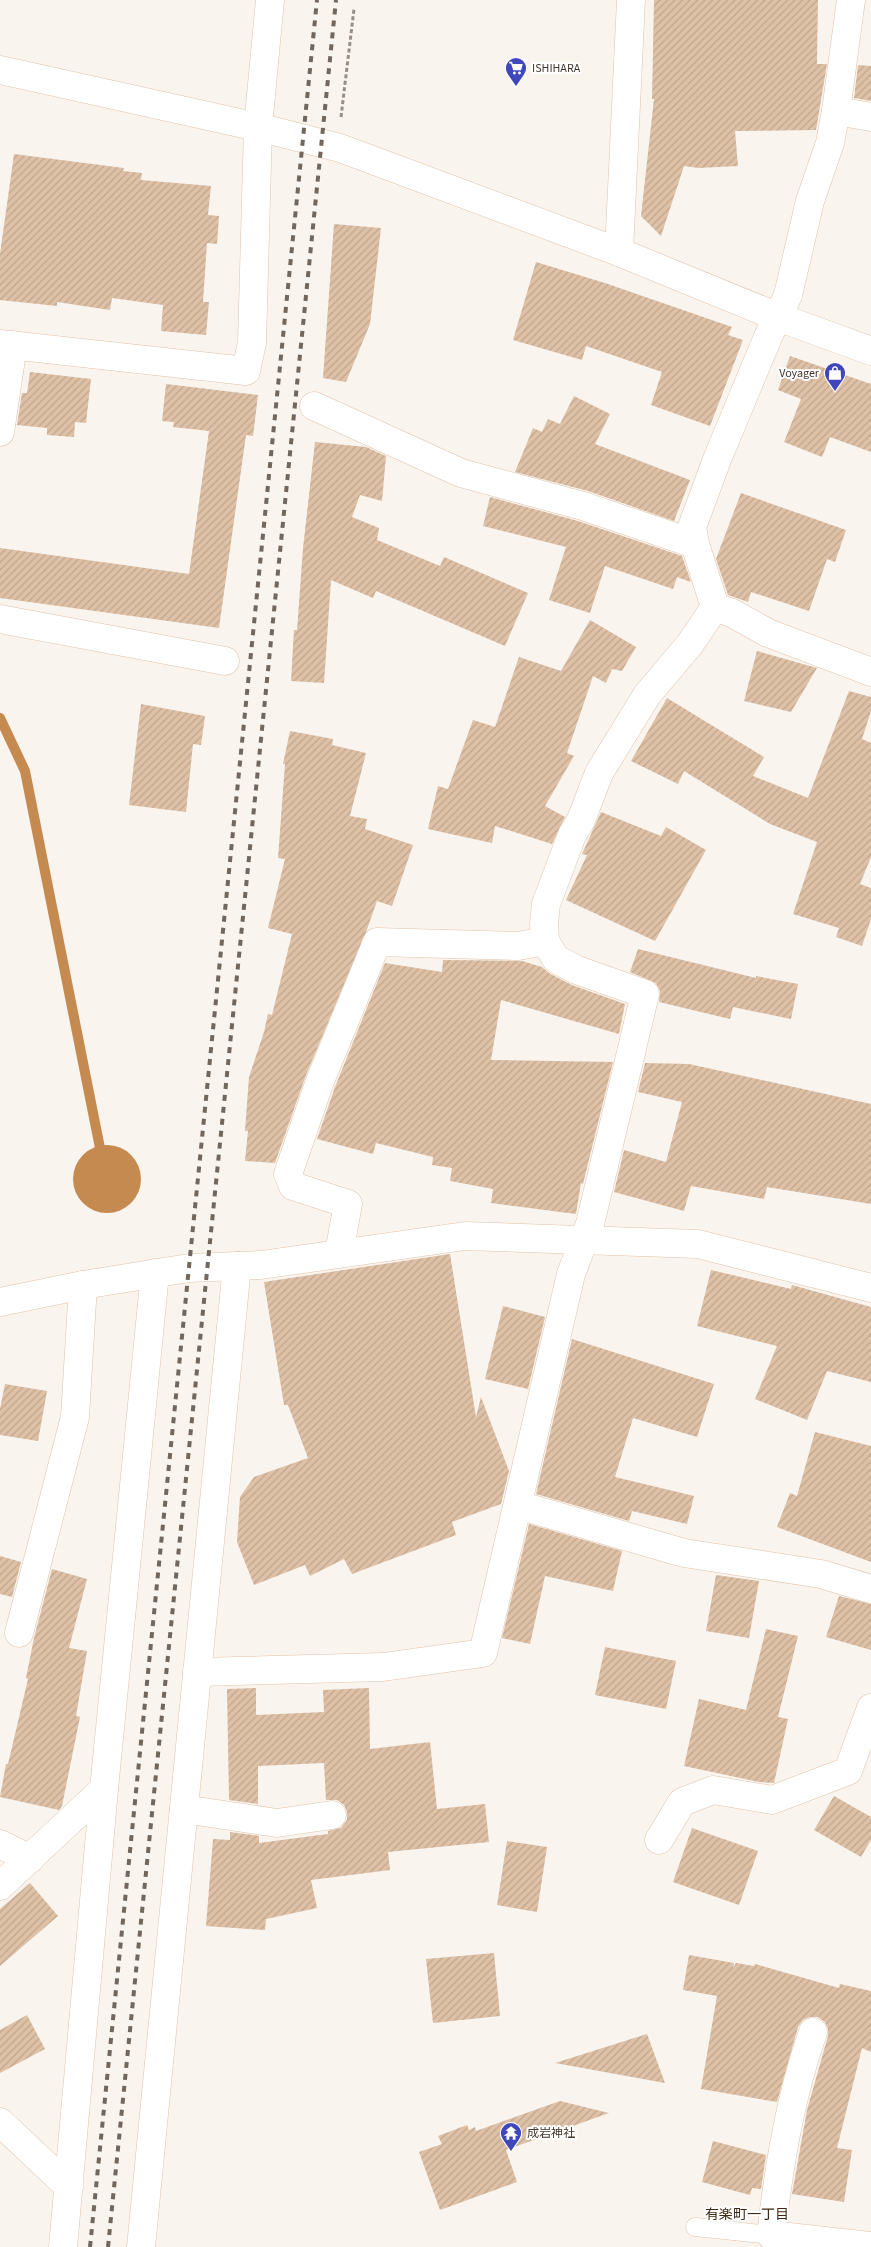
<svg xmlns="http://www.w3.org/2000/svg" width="871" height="2247" viewBox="0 0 871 2247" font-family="'Source Sans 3','Noto Sans JP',sans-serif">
<defs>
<pattern id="building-hatch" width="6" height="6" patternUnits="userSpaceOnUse" patternTransform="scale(1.25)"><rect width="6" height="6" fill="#dec1a6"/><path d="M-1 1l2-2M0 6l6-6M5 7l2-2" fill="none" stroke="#c0a68f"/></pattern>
</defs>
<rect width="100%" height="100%" fill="#faf4ef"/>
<circle fill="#c58a50" cx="107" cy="1179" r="34"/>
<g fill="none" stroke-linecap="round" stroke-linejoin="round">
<path stroke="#c58a50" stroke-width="10" d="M0,718l25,53 77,387"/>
</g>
<g fill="url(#building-hatch)">
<path d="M654,0h164l-1,64h10l-11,66 -81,1 3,35 -39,2 -15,-2 -23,70 -20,-20 13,-117h-2z"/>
<path d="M858,65l13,1v35l-17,-3z"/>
<path d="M14,154l110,14 -1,3 19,2 -1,7 70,6 -3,29 11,1 -2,28 -10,-1 -4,59h6l-3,33 -45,-4 2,-26 -51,-7 -2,12 -53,-8v4l-57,-6v-46z"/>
<path d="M334,224l47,4 -11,96 -24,58 -23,-4z"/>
<path d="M536,262l69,21 127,44 -4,8 15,5 -33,86 -59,-21 11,-33 -76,-26 -4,14 -69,-20z"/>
<path d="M790,356l81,28v68l-41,-15 -8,20 -38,-15 17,-43 -23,-9z"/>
<path d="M30,372l61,7 -5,44 -11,-1 -1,15 -27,-2v-7l-30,-3 5,-32h5z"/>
<path d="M166,384l92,11 -5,41 -7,-1 -27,193 -219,-30v-50l189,26 20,-143 -36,-4 1,-5 -12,-1z"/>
<path d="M574,396l36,18 -15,30 95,36 -16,41 -86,-30 -73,-19 18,-44 9,4 6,-13 12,5z"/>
<path d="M315,442l51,5 20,9 -4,45 -22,-6 -8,22 27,11 -2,12 63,26 4,-9 84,36 -23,53 -129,-55 -3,7 -42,-18 -7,103 -33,-2 3,-51h3l6,-82z"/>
<path d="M741,493l105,37 -11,32 -8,-3 -18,52 -58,-19 -3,10 -20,-7 -12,-36z"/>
<path d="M490,497l88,24 104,35 9,26 -14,-5 -4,12 -68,-23 -15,47 -41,-13 17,-53 -83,-21z"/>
<path d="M590,620l46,27 -14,24 -10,-2 -6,14 -13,-7 -26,77 7,3 -29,50 20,11 -13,27 -57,-18 -3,17 -64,-14 10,-43 10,3 25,-69 22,7 24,-70 42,14z"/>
<path d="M757,651l60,17 -26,44 -47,-11z"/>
<path d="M849,691l22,6v14l-9,28 9,4v114l-11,27 11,4v31l-9,27 -26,-9 3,-9 -46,-14 24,-72 -47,-18 -86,-53 -6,13 -47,-23 36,-63 97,59 -11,19 55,22z"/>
<path d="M141,704l64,12 -4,29 -8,-1 -7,68 -57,-7z"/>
<path d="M290,731l43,8 -1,6 34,8 -16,63 17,3 -2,10 48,16 -21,61 -15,-5 -11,31 -60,143 -31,88 -30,-2 3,-30h-3l4,-54 15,-45 4,-18 4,1 20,-81 -24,-6 17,-69 -7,-1 7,-94h-2z"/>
<path d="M601,812l60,24 5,-9 40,23 -51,91 -89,-41 21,-45 -5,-1z"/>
<path d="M638,949l118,29v-2l42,8 -7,35 -58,-12 -3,12 -71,-17 1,-11 -4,-8 -26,-11z"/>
<path d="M443,960l79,1 20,6 7,6 23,12 53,19 -6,30 -118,-34 -10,60 122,2 -30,122 -2,-1 -5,31 -85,-11 2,-14 -43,-8 2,-13 -20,-3 1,-8 -57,-14 -3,11 -56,-15 18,-52 50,-124 57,9z"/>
<path d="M645,1063l44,1 182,40v100l-104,-17 -3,12 -73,-13 -7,25 -70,-19 10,-42 42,12 16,-60 -44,-10z"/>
<path d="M450,1254l26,163 5,-20 28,74 -8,33 -49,18 4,13 -104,39 -8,-15 -34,17 -5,-11 -51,20 -17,-43 3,-45 14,-20 54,-19 -20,-53h-4l-20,-123z"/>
<path d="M711,1270l80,19 1,-4 79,22v75l-44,-11 -20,49 -52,-21 22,-53 -80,-20z"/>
<path d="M503,1306l42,11 -17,72 -43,-10z"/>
<path d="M572,1339l142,45 -17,53 -64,-19 -18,59 79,19 -7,28 -55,-13 -3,10 -93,-27z"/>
<path d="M5,1384l42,7 -9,50 -38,-6v-26z"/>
<path d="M815,1432l56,14v116l-94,-35 13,-34 7,3z"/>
<path d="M529,1524l93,27 -9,40 -68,-15 -15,68 -28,-6z"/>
<path d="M0,1556l21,6 -9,35 -12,-3z"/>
<path d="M52,1569l35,10 -18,69 18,3 -11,65 4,1 -18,89 -3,4 -59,-13 6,-33h2l20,-85 -2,-1 8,-40z"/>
<path d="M716,1575l43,6 -10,57 -43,-7z"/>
<path d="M839,1596l32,8v46l-45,-13z"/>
<path d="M766,1629l32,7 -20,81 10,2 -14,64 -15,-1 -75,-16 15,-67 47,11z"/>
<path d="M605,1647l71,14 -10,48 -71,-14z"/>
<path d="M256,1688v27l68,-3 -1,-22 46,-2 1,61 60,-7 7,67 48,-5 4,38 -101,10 2,18 -79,10 6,28 -51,11 -1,11 -59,-4 7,-87 17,1v-8l29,4v7l69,-9v-3l13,-3 6,-8v-8l-3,-7 -7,-5h-11l-2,-37 -66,3v38l-29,-4 -2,-111z"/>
<path d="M834,1796l37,21v23l-10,17 -47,-27z"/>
<path d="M692,1828l66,23 -19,54 -66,-23z"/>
<path d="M507,1841l40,6 -10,65 -40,-7z"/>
<path d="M30,1883l28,33 -58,50v-57z"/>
<path d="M494,1953l6,63 -67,7 -7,-64z"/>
<path d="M689,1955l45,8 -1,5 3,-5 18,3 1,-2 84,24 1,-4 31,7v61l-9,-4 -25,100 15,2 -8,52 -52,-8 15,-84 21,-74v-7l-3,-7 -7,-5h-8l-7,3 -5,7 -21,75 -76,-13 16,-93 -34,-6z"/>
<path d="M27,2015l18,34 -45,24v-43z"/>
<path d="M647,2034l18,49 -110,-20z"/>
<path d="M560,2101l49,12 -103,37 11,32 -77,28 -21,-58 23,-8 -4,-8 29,-11 2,5 6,-3 1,4z"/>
<path d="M713,2141l53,14 -5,34 -9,-1 -2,7 -48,-13z"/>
</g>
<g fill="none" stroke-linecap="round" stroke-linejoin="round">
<g stroke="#e0c3a8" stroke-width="19">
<path id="service" d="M695,2227l76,8"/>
</g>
<g stroke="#e0c3a8" stroke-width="29">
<g id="minor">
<path d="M0,70l258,57 82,21 279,104 159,65 93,34"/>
<path d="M836,111l35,6"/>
<path d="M619,252l12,-252"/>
<path d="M0,344l246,27 6,-28 6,-216 12,-127"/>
<path d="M314,406l147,67 122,33 112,38"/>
<path d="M0,432l13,-87"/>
<path d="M715,607l17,6 36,20 103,39"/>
<path d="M0,619l225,42"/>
<path d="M339,1253l9,-49 -55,-18 -5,-12 32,-93 57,-139 141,4 27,-5"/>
<path d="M0,1302l83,-17 106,-17 72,-3 204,-29 233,8 173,44"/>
<path d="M518,1505l166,48 137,21 50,15"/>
<path d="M19,1633l56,-216 8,-132"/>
<path d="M197,1672l186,-5 100,-14 88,-379 19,-50 55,-230 -68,-24 -21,-11 -11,-18 -1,-17 2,-20 26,-69 9,-15 18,-47 48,-78 43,-51 25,-37 -20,-63 -3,-17 26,-70 50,-120 20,-42 22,-94 20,-58 6,-32 15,-111"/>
<path d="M184,1809l93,14 55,-8"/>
<path d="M659,1840l23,-38 31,-12 59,10 76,-29 23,-63"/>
<path d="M0,1844l30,15"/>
<path d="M0,1886l104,-97"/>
<path d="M813,2032c-23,65 -34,134 -42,203l100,11"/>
<path d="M0,2122l69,65"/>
<path d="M63,2247l41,-458 51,-516"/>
<path d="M141,2247l96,-981"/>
</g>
</g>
<path stroke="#978e85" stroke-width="3" stroke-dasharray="4 2.5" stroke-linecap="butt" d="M341,117l13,-108"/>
<use href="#service" stroke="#fff" stroke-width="18"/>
<use href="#minor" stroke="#fff" stroke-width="28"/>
<g stroke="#71675d" stroke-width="4" stroke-dasharray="6 6" stroke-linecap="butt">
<path d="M90,2247l227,-2247"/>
<path d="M108,2247l228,-2247"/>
</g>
</g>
<defs>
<g id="supermarket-pin" transform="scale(1.125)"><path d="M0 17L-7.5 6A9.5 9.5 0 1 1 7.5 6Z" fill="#4047bb" stroke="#fff"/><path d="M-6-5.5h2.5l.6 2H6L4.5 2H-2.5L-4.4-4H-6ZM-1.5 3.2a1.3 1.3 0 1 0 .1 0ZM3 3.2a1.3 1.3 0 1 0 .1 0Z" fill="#fff"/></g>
<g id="shop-pin" transform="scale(1.125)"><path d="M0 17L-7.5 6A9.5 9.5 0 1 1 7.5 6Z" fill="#4047bb" stroke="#fff"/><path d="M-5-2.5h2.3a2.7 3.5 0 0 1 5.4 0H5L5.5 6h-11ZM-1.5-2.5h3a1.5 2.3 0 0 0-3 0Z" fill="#fff"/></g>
<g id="temple-pin" transform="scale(1.125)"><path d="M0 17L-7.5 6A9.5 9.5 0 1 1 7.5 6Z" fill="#4047bb" stroke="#fff"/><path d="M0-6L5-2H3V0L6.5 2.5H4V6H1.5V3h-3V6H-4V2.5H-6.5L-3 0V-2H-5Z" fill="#fff"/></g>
</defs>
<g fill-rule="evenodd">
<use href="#supermarket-pin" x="516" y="68"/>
<use href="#shop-pin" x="835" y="373"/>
<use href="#temple-pin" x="511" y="2133"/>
</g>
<g text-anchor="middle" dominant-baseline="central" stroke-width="4" stroke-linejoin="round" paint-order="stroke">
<g font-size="12" fill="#43372c" stroke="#fff" text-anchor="start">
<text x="532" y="68">ISHIHARA</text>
<text x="819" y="373" text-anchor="end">Voyager</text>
<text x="527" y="2133">成岩神社</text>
</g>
<g font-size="14" fill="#3e2811" stroke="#fff">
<text x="747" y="2215">有楽町一丁目</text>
</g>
</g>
</svg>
